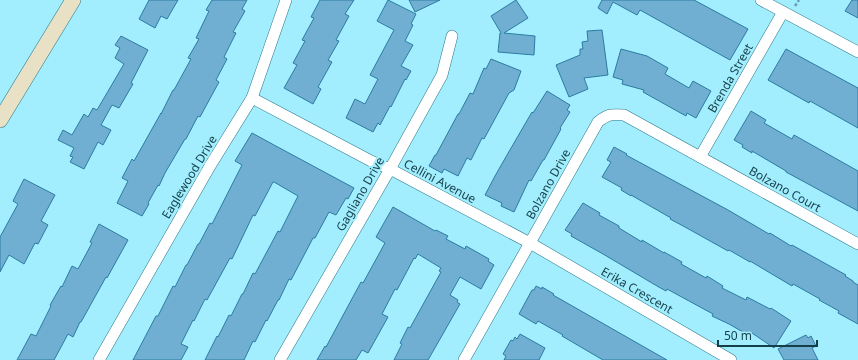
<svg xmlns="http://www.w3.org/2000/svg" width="858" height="360" viewBox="0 0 858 360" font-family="'Noto Sans',sans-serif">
<rect width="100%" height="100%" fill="#a2eeff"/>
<g fill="#70afd1" stroke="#2b7ca3">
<path d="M149,0h29l-11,19 -6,-3 -6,12 -16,-9z"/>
<path d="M212,0h35l-5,9 3,2 -12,21 3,1 -12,24 3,2 -11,21 3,2 -19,35 -2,-1 -12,23h-1l-20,34 -6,13 -1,-1 -10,18 1,1 -7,12 -25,-13 11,-22 -6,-3 10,-19 2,2 27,-48v1l12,-24h1l17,-31 -3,-1 11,-19 -3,-1 13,-27 -3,-1z"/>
<path d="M320,0h34l-9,14 4,2 -13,24 3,1 -11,19 4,2 -14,25 3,2 -8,15 -29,-16 13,-23 -4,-2 12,-22 -3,-1 12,-22 -3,-1z"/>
<path d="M388,0l28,14 -5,10 2,1 -8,16 8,4 -12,21 10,5 -5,9 -1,-1 -14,28 -1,-1 -10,19 -2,-2 -5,9 -27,-14 9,-19 10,5 13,-25 -8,-4 24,-45 -17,-9z"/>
<path d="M409,0h31l-25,12z"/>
<path d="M516,0l12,18 -24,15 31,3 -1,19 -36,-3 2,-19h1l-10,-17z"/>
<path d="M602,0h92l54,29 -18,31 -90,-50 -3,5 -24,-13 -6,12 -9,-6z"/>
<path d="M852,0h6v18l-13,-7z"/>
<path d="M602,30l6,45 -24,3 4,11 -19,8 -13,-32 24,-10v-6h3l-1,-7 6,-1 -1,-10z"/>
<path d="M121,36l27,14 -17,33 2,1 -14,24 -7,-3 -11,20 10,5 -8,15 -5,-3 -14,27 -14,-7 3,-5 -3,-1 4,-8 -16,-8 5,-10 9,5 12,-21 4,3 5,-9 4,2 27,-46 -9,-6 5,-10 -5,-3z"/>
<path d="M621,49l26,7 21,12 -3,6 24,14 4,-7 18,10 -15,27 -9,-5 -1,3 -43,-24 1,-2 -22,-6 1,-4 -10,-3z"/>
<path d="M786,49l22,12 50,27v40l-48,-27 -1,2 -41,-23z"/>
<path d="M491,59l30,12 -7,19 -5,3 -25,46 -2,-1 -11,22 -4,-2 -9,18 -14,-7 -2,4 -13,-7 6,-11h1l22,-41h1l11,-21 3,1 11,-26 2,1z"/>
<path d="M547,91l23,14 -3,5 3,2 -10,16 1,1 -17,31h-1l-12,21 -2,-1 -15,32 -13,-6 1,-3 -17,-8 10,-19 12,-21 25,-43 1,1z"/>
<path d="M751,111l15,9 -2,3 28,16 2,-4 64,36v40l-72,-39v-1l-34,-20v2l-10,-6 1,-2 -9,-5z"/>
<path d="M252,133l22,12 80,43 -6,11 -2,-1 -10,17 -7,-3 -14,26h-2l-22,42 -2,-1 -10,21h-1l-11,21 -1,-1 -11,22 -2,-1 -9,19h-39l12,-24 1,1 11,-22 2,1 11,-22h1l10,-21 2,1 23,-43 2,1 18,-36 -24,-14h-1l-18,34 -2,-1 -21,44 -2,-1 -23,42 -2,-1 -11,22 -1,-1 -12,24 7,3 -7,13h-48l23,-44h2l15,-30 2,1 11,-22h1l11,-21h1l11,-21 2,1 30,-59 -7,-4z"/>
<path d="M614,147l13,7 -1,1 102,55 41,24 1,-1 21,13 1,-1 54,30 -1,1 8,5v1l5,3v39l-20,-11 1,-2 -20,-11 1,-1 -27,-15 -1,2 -42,-25v1l-21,-12 -1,1 -43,-24 -15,-8 1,-1 -40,-23v1l-10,-6 1,-2 -20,-11 9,-15 -4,-2z"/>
<path d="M24,179l31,16 -14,26 7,4 -10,19 -3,-1 -11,21 -15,-9 -9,17v-35l18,-33 -5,-3z"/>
<path d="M583,203l17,10 -1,2 20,11v2l23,14v-2l22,13v-1l18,10 -1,2 25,14 1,-2 16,10 -1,2 24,12 1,-3 23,12 1,-1 20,13 -17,27 -22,-15 -2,3 -21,-12 -17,-8 1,-2 -46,-25 -1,2 -9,-5 -54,-32 -32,-18 1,-2 -7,-4z"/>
<path d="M393,207l42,24 1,-1 12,6 -2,3 19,10 1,-3 23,13 -1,2 6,4 -13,24 -21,-12 -10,18 8,5 -1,2 3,2 -32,56h-34l8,-16 -2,-1 8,-16 2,1 31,-56 -2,-1 2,-3 -23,-14 -3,5 -1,-1 -17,32 -2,-1 -13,25 6,3 -20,36 -6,-3 -6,10h-39l8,-14 1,1 35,-65 2,1 22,-40 -9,-6z"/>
<path d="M99,224l29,16 -21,38 -1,-1 -25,45h-1l-7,15 -5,-3 -14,26h-37l14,-26 5,2 15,-30 -1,-1 11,-19 1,1 10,-21 6,3 14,-26 -2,-1z"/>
<path d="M536,286l6,3v-2l12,7 -1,1 114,65h-64l-41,-24 1,-1 -25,-14 -2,3 -17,-10 13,-24h2z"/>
<path d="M520,334l25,14 -6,12h-35l2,-4 -3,-2 8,-14 2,1 2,-4 2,2z"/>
<path d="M806,335l2,3 3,-2 5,10 -4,2 6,12h-34l-6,-11z"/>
</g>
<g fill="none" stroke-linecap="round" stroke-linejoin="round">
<g stroke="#2b7989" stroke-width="12">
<g id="minor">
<path d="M761,0l97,52"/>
<path d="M252,98l119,63 19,8 140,74 201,117"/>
<path d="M700,157l83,-145"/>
<path d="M99,360l111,-194 42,-68 34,-98"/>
<path d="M280,360l110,-191 52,-94 10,-39"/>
<path d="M464,360l134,-238c10,-8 13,-8 26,-7l234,129"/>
</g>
</g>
<g stroke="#2b7989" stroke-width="16">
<path id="secondary" d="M0,120l73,-120"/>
</g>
<path stroke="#65a2b0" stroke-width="2.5" stroke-dasharray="3 2" stroke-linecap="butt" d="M795,6l4,-6"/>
<use href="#minor" stroke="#fff" stroke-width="11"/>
<use href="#secondary" stroke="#e9e1c5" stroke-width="15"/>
</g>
<g text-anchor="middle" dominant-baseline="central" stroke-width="4" stroke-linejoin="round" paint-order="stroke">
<g font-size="12" fill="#143f48" stroke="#a2eeff">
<text transform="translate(730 78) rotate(-60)">Brenda Street</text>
<text transform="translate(189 177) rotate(-59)">Eaglewood Drive</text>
<text transform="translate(440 181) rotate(28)">Cellini Avenue</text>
<text transform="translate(548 184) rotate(-61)">Bolzano Drive</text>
<text transform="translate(785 189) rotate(29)">Bolzano Court</text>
<text transform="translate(360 194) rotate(-60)">Gagliano Drive</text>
<text transform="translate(637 290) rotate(30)">Erika Crescent</text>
</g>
</g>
<path d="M718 340v6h99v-6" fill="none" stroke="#143f48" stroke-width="2"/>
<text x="724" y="340" font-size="12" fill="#143f48" stroke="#a2eeff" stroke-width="3" paint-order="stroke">50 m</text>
</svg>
